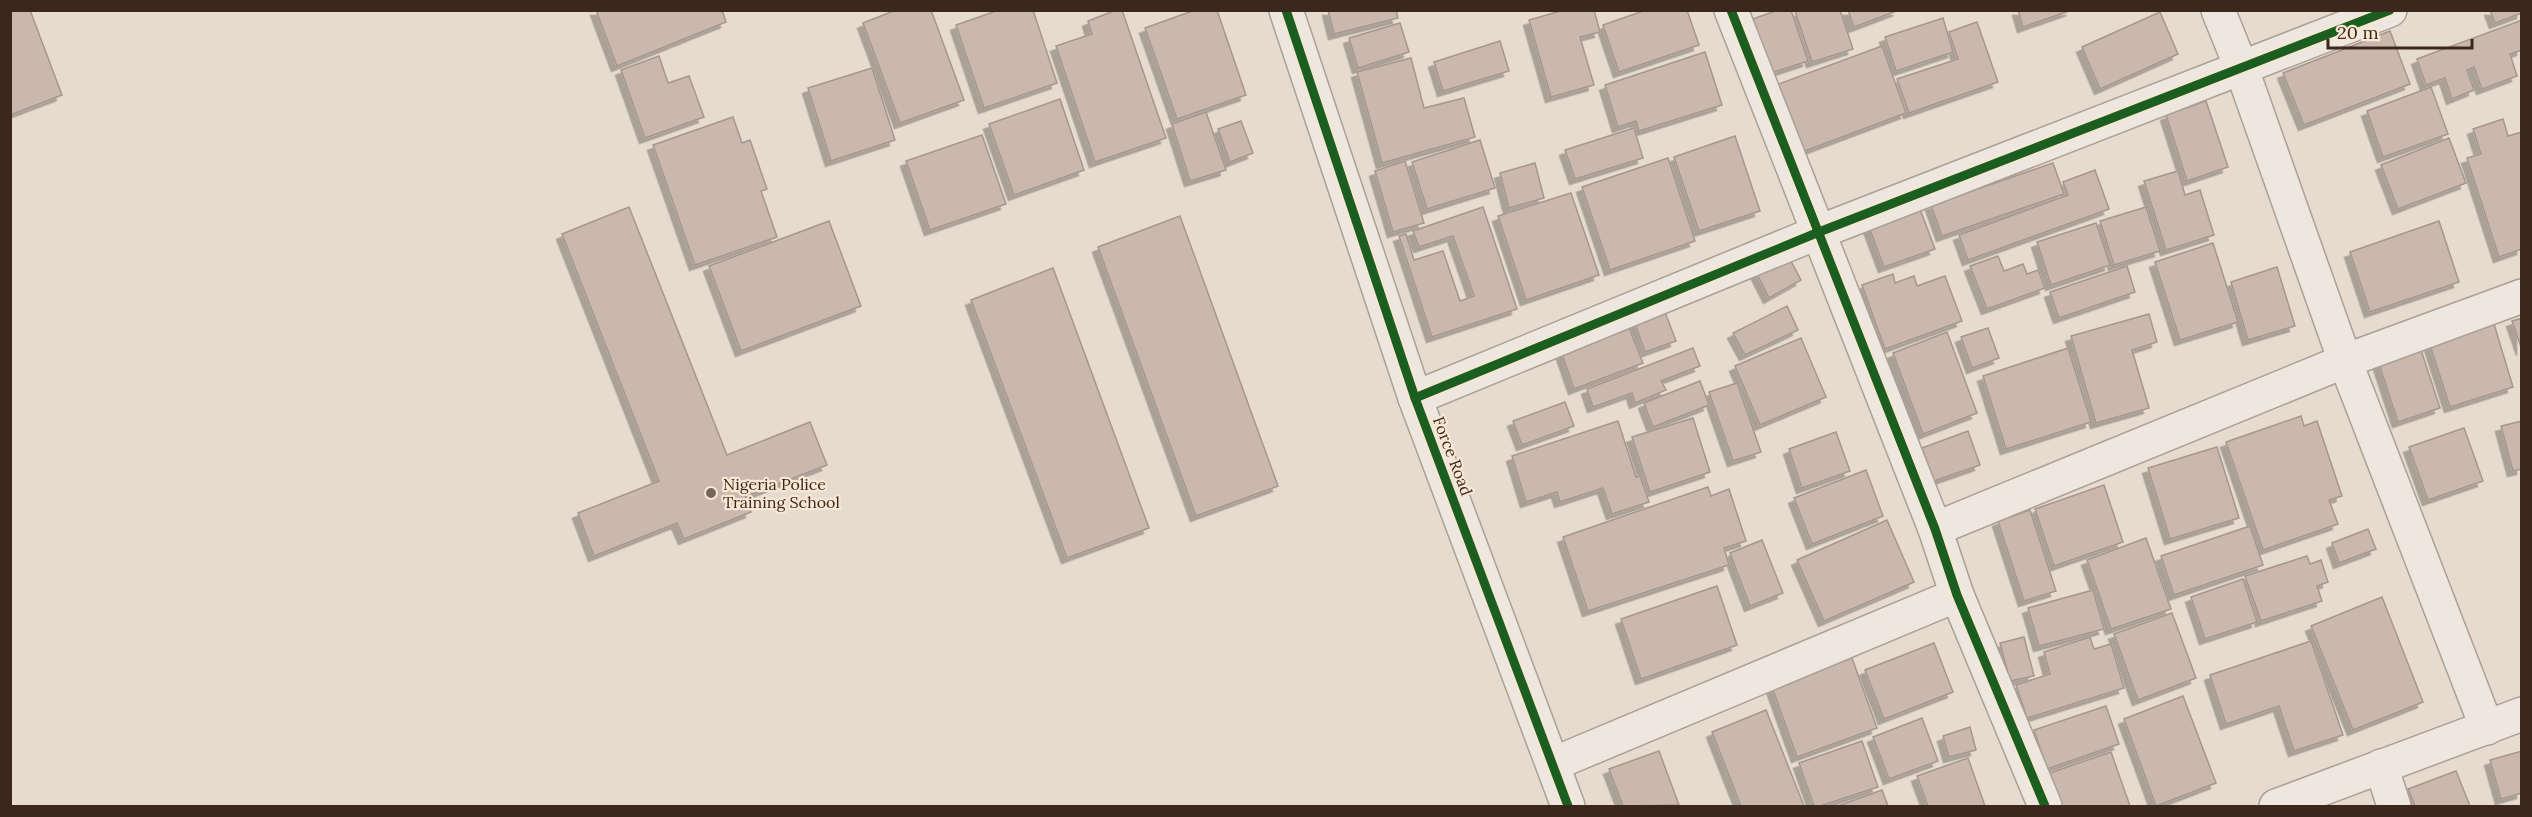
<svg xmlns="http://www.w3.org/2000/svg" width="2532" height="817" viewBox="0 0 2532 817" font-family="Lora,serif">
<defs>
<filter id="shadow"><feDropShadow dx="-5.5" dy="5.5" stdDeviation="0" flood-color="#0004"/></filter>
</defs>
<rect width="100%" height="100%" fill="#e6dbce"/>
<g fill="#cab8ae" stroke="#a7968d" stroke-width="1.5" filter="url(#shadow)">
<path d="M10,10h20l32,85 -52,20z"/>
<path d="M596,10h126l4,12 -109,44z"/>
<path d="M896,10h35l33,90 -64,23 -37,-100z"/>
<path d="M999,10h34l24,73 -73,25 -28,-83z"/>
<path d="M1116,10h6l44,128 -71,24 -39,-116 36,-12 -4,-13z"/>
<path d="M1195,10h22l29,85 -69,24 -32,-91z"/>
<path d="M1328,10h68l2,8 -64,16z"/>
<path d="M1564,10h30l6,22 -20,5 14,48 -43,12 -22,-77z"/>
<path d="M1646,10h41l12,35 -80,27 -16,-47z"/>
<path d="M1778,10h13l17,51 -37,12 -18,-54z"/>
<path d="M1840,10l13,39 -41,13 -17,-51z"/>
<path d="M1848,10h51l-45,17z"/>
<path d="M2018,10h54l-49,17z"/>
<path d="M2490,10h32v3l-27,10z"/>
<path d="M2160,12l18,42 -78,35 -18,-42z"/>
<path d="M1943,18l10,34 -57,19 -11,-34z"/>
<path d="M2522,20v30l-12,4 7,22 -35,13 -8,-22 -7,3 7,20 -22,9 -7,-21 -19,7 -9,-26z"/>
<path d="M1977,22l21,60 -89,31 -12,-34 61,-20 -9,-27z"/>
<path d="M1400,23l9,29 -51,16 -9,-30z"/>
<path d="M2390,31l20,53 -106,41 -21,-52z"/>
<path d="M1500,41l9,30 -66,20 -9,-29z"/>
<path d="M1882,46l24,67 -104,39 -26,-67z"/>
<path d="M1705,52l17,53 -83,26 -3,-10 -18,6 -13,-42z"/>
<path d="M659,56l9,27 21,-7 15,41 -59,21 -24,-68z"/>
<path d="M1411,58l13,50 40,-10 11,39 -93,26 -25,-91z"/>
<path d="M872,68l23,72 -64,21 -23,-73z"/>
<path d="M2431,87l17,47 -65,23 -16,-46z"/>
<path d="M1060,99l24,71 -70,25 -25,-71z"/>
<path d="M2206,101l22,66 -41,14 -21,-66z"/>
<path d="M1206,112l20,58 -36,11 -18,-57z"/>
<path d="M733,117l9,26 8,-3 17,49 -6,2 16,46 -82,28 -42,-120z"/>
<path d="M2503,119l5,17 14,-4v117l-23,8 -32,-99 14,-4 -8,-25z"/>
<path d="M1241,121l12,32 -23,9 -12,-33z"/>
<path d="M1634,128l9,30 -68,21 -10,-29z"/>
<path d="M982,135l24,69 -76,26 -24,-69z"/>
<path d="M1735,136l25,75 -61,20 -25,-74z"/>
<path d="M2449,138l17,45 -68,26 -17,-44z"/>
<path d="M1480,140l15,48 -68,21 -15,-47z"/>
<path d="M1668,158l27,83 -85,29 -28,-83z"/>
<path d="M1405,161l19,62 -31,9 -18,-61z"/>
<path d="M1535,163l9,35 -35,10 -9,-35z"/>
<path d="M2053,163l11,31 -122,42 -11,-31z"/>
<path d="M2095,170l14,39 -141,51 -9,-25 109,-40 -5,-13z"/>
<path d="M2178,171l7,24 15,-5 14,45 -48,15 -22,-69z"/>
<path d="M1571,193l28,82 -73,25 -28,-84z"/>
<path d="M629,207l98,248 83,-33 17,43 -82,32 6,15 -67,27 -7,-16 -83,33 -16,-43 81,-32 -97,-247z"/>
<path d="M1483,207l34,102 -85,28 -33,-101 7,-2 8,26 29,-9 17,50 14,-5 -21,-60 -34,11 -6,-16z"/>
<path d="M2146,207l14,44 -46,14 -14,-44z"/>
<path d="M1920,209l15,40 -51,18 -15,-40z"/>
<path d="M1180,216l98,270 -82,30 -98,-269z"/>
<path d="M829,221l32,85 -120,45 -32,-85z"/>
<path d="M2439,221l20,61 -89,30 -20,-60z"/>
<path d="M2096,223l14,42 -59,20 -14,-43z"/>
<path d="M2213,243l25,79 -58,18 -25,-78z"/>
<path d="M1786,252l15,28 -32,18 -15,-30z"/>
<path d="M1998,256l6,15 19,-7 4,10 11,-4 7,18 -58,21 -17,-43z"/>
<path d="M2127,266l8,26 -76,26 -9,-26z"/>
<path d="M2277,267l18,59 -47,14 -17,-58z"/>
<path d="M1053,268l96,260 -82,30 -96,-258z"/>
<path d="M1893,274l2,9 19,-7 3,10 28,-10 17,45 -77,28 -23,-64z"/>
<path d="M1787,306l11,24 -53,25 -12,-22z"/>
<path d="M1663,307l13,34 -31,11 -12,-34z"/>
<path d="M2149,314l8,28 -25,8 17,58 -53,15 -25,-87z"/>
<path d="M2522,318v32l-10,-29z"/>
<path d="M1627,323l16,40 -69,26 -14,-41z"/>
<path d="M2494,324l19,63 -63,20 -20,-62z"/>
<path d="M1988,328l11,30 -27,10 -11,-31z"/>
<path d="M1947,332l30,81 -54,21 -30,-81z"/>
<path d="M1801,338l25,59 -66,28 -25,-59z"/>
<path d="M1693,348l7,18 -39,15 5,9 -31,13 -3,-10 -39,14 -6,-18z"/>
<path d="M2068,348l23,74 -85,27 -23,-73z"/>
<path d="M2421,350l19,58 -42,14 -19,-58z"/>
<path d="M1700,381l9,24 -56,22 -9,-24z"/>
<path d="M1737,383l24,69 -28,9 -24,-69z"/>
<path d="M1565,402l9,24 -52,19 -9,-24z"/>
<path d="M2301,416l3,10 13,-5 25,75 -13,4 9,24 -75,26 -37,-108z"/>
<path d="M1693,418l17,54 -60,20 -18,-55z"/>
<path d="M1618,421l18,56 4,-1 9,26 -37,12 -9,-26 -43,14 -3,-10 -31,10 -14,-46z"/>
<path d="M2522,421v48l-9,2 -12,-45z"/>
<path d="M2464,428l19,53 -55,19 -19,-53z"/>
<path d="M1968,431l12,34 -46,16 -12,-33z"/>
<path d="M1836,432l14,39 -48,17 -13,-39z"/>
<path d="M2217,447l22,71 -69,21 -22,-71z"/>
<path d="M1866,470l17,46 -71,28 -18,-46z"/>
<path d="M2104,485l19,57 -69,24 -19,-57z"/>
<path d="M1708,487l3,9 18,-7 17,52 -22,7 5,17 -141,46 -25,-74z"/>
<path d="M2030,510l26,81 -32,10 -26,-80z"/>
<path d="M1887,520l27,62 -90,39 -27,-61z"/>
<path d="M2250,526l13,39 -89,30 -13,-39z"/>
<path d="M2368,529l8,20 -37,14 -7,-20z"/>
<path d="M2146,538l25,71 -60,20 -24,-69z"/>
<path d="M1762,540l21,53 -33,13 -20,-53z"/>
<path d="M2307,556l3,8 11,-4 7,22 -11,4 5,15 -61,20 -16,-45z"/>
<path d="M2243,579l14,43 -52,17 -14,-42z"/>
<path d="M1717,586l20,59 -96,34 -20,-60z"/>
<path d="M2093,590l11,39 -65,17 -11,-38z"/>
<path d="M2382,597l41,105 -70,28 -42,-104z"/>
<path d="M2172,613l24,65 -58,22 -24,-66z"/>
<path d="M2024,637l10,39 -24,5 -10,-38z"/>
<path d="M2090,637l4,12 17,-5 13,44 -97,30 -11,-33 34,-11 -6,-22z"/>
<path d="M2311,641l32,94 -49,16 -15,-45 -53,18 -16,-49z"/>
<path d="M1934,643l19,49 -69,27 -19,-49z"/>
<path d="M1852,658l25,70 -80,29 -25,-70z"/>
<path d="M2183,696l33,87 -60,23 -32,-87z"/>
<path d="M2106,706l13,38 -72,25 -13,-39z"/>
<path d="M1766,710l38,96h-63l-29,-74z"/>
<path d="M1922,718l16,43 -49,18 -16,-42z"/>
<path d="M1970,727l6,23 -27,7 -6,-21z"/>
<path d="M1862,741l16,46 -58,19h-6l-15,-43z"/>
<path d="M1659,751l20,54 -56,1 -14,-37z"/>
<path d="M2522,751v42l-21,6 -11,-39z"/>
<path d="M2111,752l19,54h-68l-12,-33z"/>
<path d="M1968,758l17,48h-57l-11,-30z"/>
<path d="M2456,771l14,35h-55l-7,-17z"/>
<path d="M1882,790l6,16h-50z"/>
</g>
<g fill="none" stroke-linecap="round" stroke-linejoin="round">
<g stroke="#aba096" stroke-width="36">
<g id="minor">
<path d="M1286,10l129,388 153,408"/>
<path d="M1731,10l204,519 22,66 88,211"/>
<path d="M2218,10l23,57 104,294 142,367"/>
<path d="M1415,398l404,-166 571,-222"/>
<path d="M1935,529l410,-168 177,-65"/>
<path d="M1553,764l404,-169"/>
<path d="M2381,766l13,40"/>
<path d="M2276,806l246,-92"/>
</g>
</g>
<use href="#minor" stroke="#eee7df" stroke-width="33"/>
<g stroke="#f7e7d3" stroke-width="13">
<g id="cycleway">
<path d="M1286,10l129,388 153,408"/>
<path d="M1731,10l204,519 22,66 88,211"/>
<path d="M1415,398l404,-166 571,-222"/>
</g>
</g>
<use href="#cycleway" stroke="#1b5e20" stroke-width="9"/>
</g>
<circle fill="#77665b" stroke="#f7e7d3" stroke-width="2" cx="711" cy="493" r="6"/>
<g text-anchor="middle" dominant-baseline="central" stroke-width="4.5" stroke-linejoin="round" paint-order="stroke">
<g font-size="16" fill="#3b271d" stroke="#f7e7d3">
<text transform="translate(1453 456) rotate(69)">Force Road</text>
</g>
<g font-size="16" fill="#3b271d" stroke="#f7e7d3" text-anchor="start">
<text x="723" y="484">Nigeria Police<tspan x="723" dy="18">Training School</tspan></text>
</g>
</g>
<rect width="2532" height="817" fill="none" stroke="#3b271d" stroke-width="24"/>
<path d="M2328 39v9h144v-9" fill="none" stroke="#3b271d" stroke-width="3"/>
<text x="2337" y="39" font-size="18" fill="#3b271d" stroke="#f7e7d3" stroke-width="4.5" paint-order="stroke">20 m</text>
</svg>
